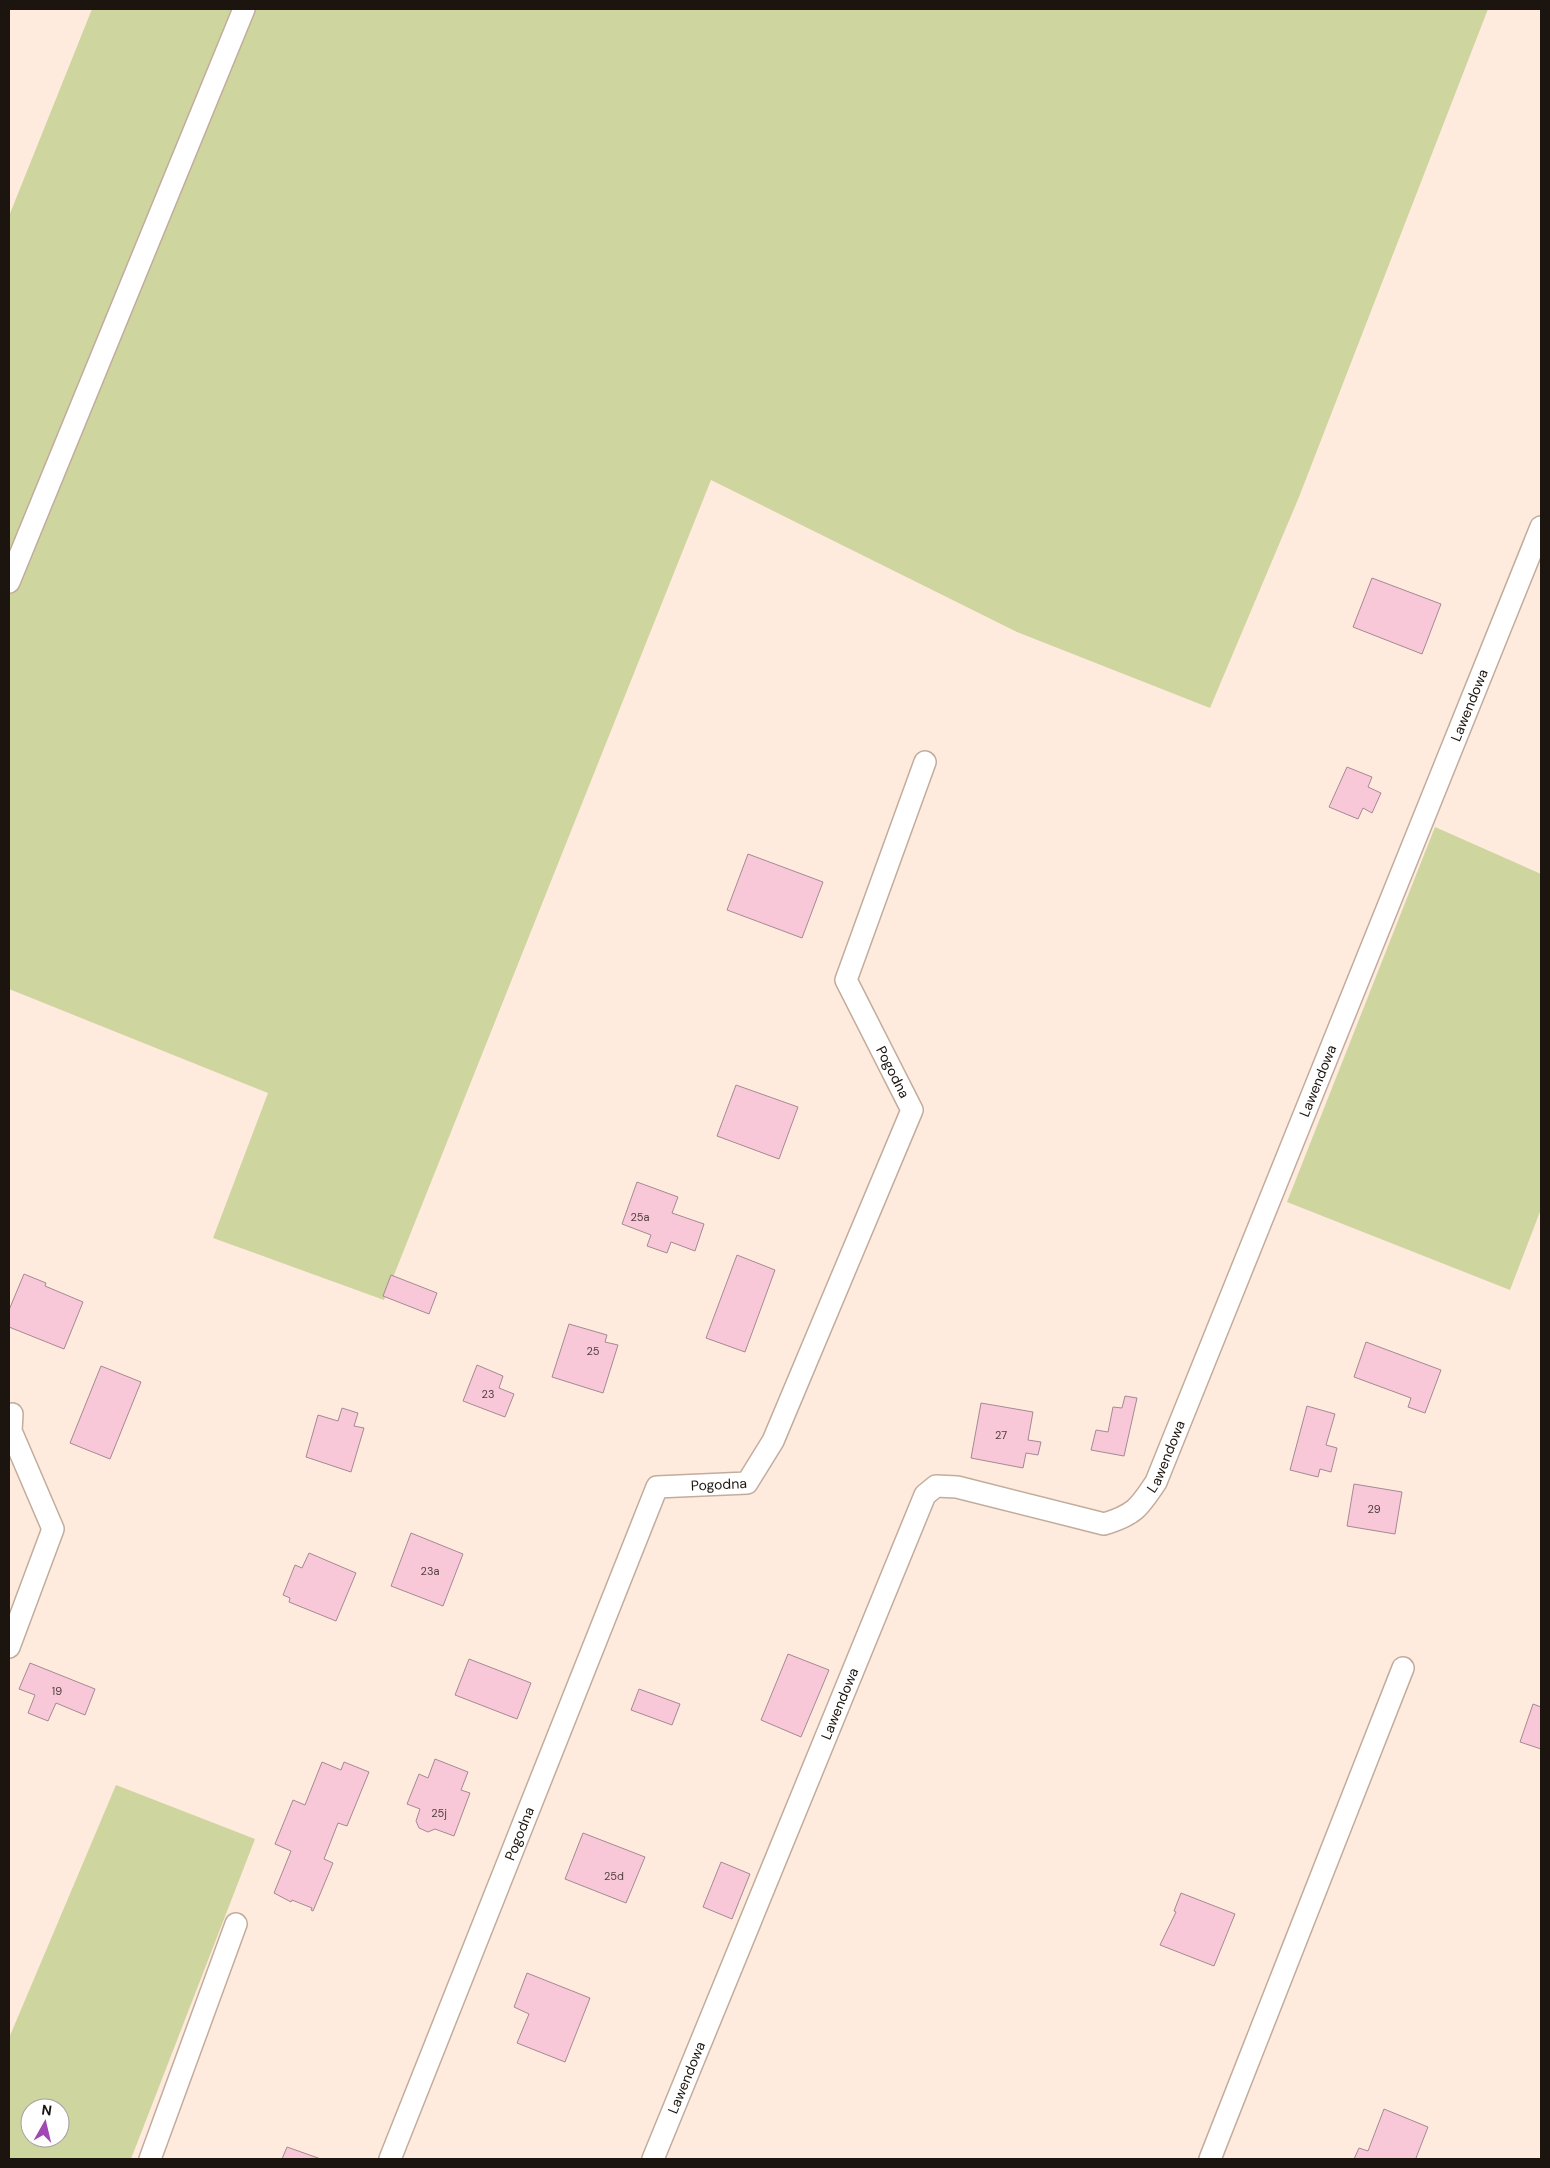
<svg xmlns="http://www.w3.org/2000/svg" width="1550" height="2168" viewBox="0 0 1550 2168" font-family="'DM Sans',sans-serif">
<rect width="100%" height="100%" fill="#feebde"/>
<g fill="#ced59f" fill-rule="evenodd">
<path d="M92,9h1396l-189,488 -89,211 -193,-76 -306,-152 -327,820 -171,-62 55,-145 -259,-104v-773z"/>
<path d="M1435,827l106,47v335l-31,81 -223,-88z"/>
<path d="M116,1785l139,54 -124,320h-122v-121zM30,2108h30v30h-30z"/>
</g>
<g fill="#f8c7d8" stroke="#a48a93">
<path d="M1372,578l69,26 -19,50 -69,-27z"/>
<path d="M1347,767l25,10 -4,10 13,6 -9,20 -9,-5 -5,11 -29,-12z"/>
<path d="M748,854l75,28 -21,56 -75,-28z"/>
<path d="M736,1085l62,22 -19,52 -62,-23z"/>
<path d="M637,1182l41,15 -6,16 32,11 -9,27 -24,-9 -4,11 -20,-7 4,-11 -29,-11z"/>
<path d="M737,1255l38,15 -30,82 -39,-14z"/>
<path d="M24,1274l22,9 -1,3 38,16 -19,47 -55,-22v-17z"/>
<path d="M391,1275l46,18 -8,21 -46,-18z"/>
<path d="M569,1324l38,11 -2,7 13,3 -15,48 -51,-16z"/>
<path d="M1366,1342l75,28 -16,43 -17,-6 3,-9 -57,-21z"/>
<path d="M477,1365l26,11 -4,12 15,6 -9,23 -42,-16z"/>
<path d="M101,1366l40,16 -31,77 -40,-16z"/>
<path d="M1125,1396l12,2 -13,58 -33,-6 5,-20 12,2 5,-25 9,1z"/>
<path d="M981,1403l52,9 -5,28 13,2 -3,13 -12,-2 -3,15 -52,-10z"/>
<path d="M1307,1406l28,8 -9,31 11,3 -6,24 -11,-3 -2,8 -28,-7z"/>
<path d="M342,1408l16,5 -4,13 10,2 -13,44 -45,-15 12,-42 20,6z"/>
<path d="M1354,1484l48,8 -7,42 -48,-8z"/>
<path d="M411,1533l52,21 -20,52 -52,-20z"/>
<path d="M309,1553l47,20 -20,48 -47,-19 1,-4 -7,-3 12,-30 7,3z"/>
<path d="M788,1654l41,16 -28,67 -40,-17z"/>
<path d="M469,1659l62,24 -14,36 -62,-24z"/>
<path d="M30,1663l65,26 -10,26 -29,-12 -8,18 -20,-8 7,-18 -16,-6z"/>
<path d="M639,1689l41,15 -8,21 -41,-15z"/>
<path d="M1533,1704l8,3v42l-21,-7z"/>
<path d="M435,1759l33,13 -7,18 9,3 -16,43 -19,-7 -7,3 -9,-4 -3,-7 4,-12 -13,-5 12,-30 9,4z"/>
<path d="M322,1762l19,8 3,-8 25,10 -22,54 -9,-3 -14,36 9,4 -20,48 -2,-1 1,-2 -20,-8 -1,2 -17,-9 17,-42 -16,-7 18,-44 12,5z"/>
<path d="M583,1833l62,24 -19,46 -61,-24z"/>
<path d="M721,1862l29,12 -18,45 -29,-12z"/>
<path d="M1181,1893l54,21 -21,52 -54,-21 16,-33 -2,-1z"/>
<path d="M527,1973l63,25 -25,64 -48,-19 12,-29 -15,-7z"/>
<path d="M1384,2109l44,18 -12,31 3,1h-65l5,-11 9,3z"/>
<path d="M287,2147l34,12h-39z"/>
</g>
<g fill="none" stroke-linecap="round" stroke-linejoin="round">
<g stroke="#c2ac9c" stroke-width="24">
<g id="lane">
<path d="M9,582l235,-573"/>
<path d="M9,1647l44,-118 -42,-98 1,-17"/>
<path d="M150,2159l86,-235"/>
<path id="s1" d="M390,2159l267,-672 90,-4 26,-42 139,-331 -66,-130 79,-218"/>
<path id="s2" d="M653,2159l272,-664 11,-9 21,1 147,37c30,-9 35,-16 52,-42l385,-955"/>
<path d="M1210,2159l193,-491"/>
</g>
</g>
<use href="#lane" stroke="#fff" stroke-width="21"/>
</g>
<g text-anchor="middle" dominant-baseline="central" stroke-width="4" stroke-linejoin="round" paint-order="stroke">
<g font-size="11" fill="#534140">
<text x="640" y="1217">25a</text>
<text x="593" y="1351">25</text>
<text x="488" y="1394">23</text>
<text x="1001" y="1435">27</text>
<text x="1374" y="1509">29</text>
<text x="430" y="1571">23a</text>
<text x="57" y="1691">19</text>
<text x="439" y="1813">25j</text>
<text x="614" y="1876">25d</text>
</g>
<g font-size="14" fill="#1c140e" stroke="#fff">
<text stroke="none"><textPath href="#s2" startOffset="1811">Lawendowa</textPath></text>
<text transform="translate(893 1072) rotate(63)">Pogodna</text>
<text stroke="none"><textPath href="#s2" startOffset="1406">Lawendowa</textPath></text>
<text stroke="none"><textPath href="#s2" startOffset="1001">Lawendowa</textPath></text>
<text stroke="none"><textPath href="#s1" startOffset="785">Pogodna</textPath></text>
<text stroke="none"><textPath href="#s2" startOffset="492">Lawendowa</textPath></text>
<text stroke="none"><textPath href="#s1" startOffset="350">Pogodna</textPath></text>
<text stroke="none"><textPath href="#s2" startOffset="88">Lawendowa</textPath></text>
</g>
</g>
<rect width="1550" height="2168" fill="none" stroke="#1c140e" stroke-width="20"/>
<g transform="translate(45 2123) rotate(8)"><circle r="24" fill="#ffffff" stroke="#a4a19f"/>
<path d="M0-4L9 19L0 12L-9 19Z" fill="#a248b4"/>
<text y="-8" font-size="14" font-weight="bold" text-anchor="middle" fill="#1c140e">N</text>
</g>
</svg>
